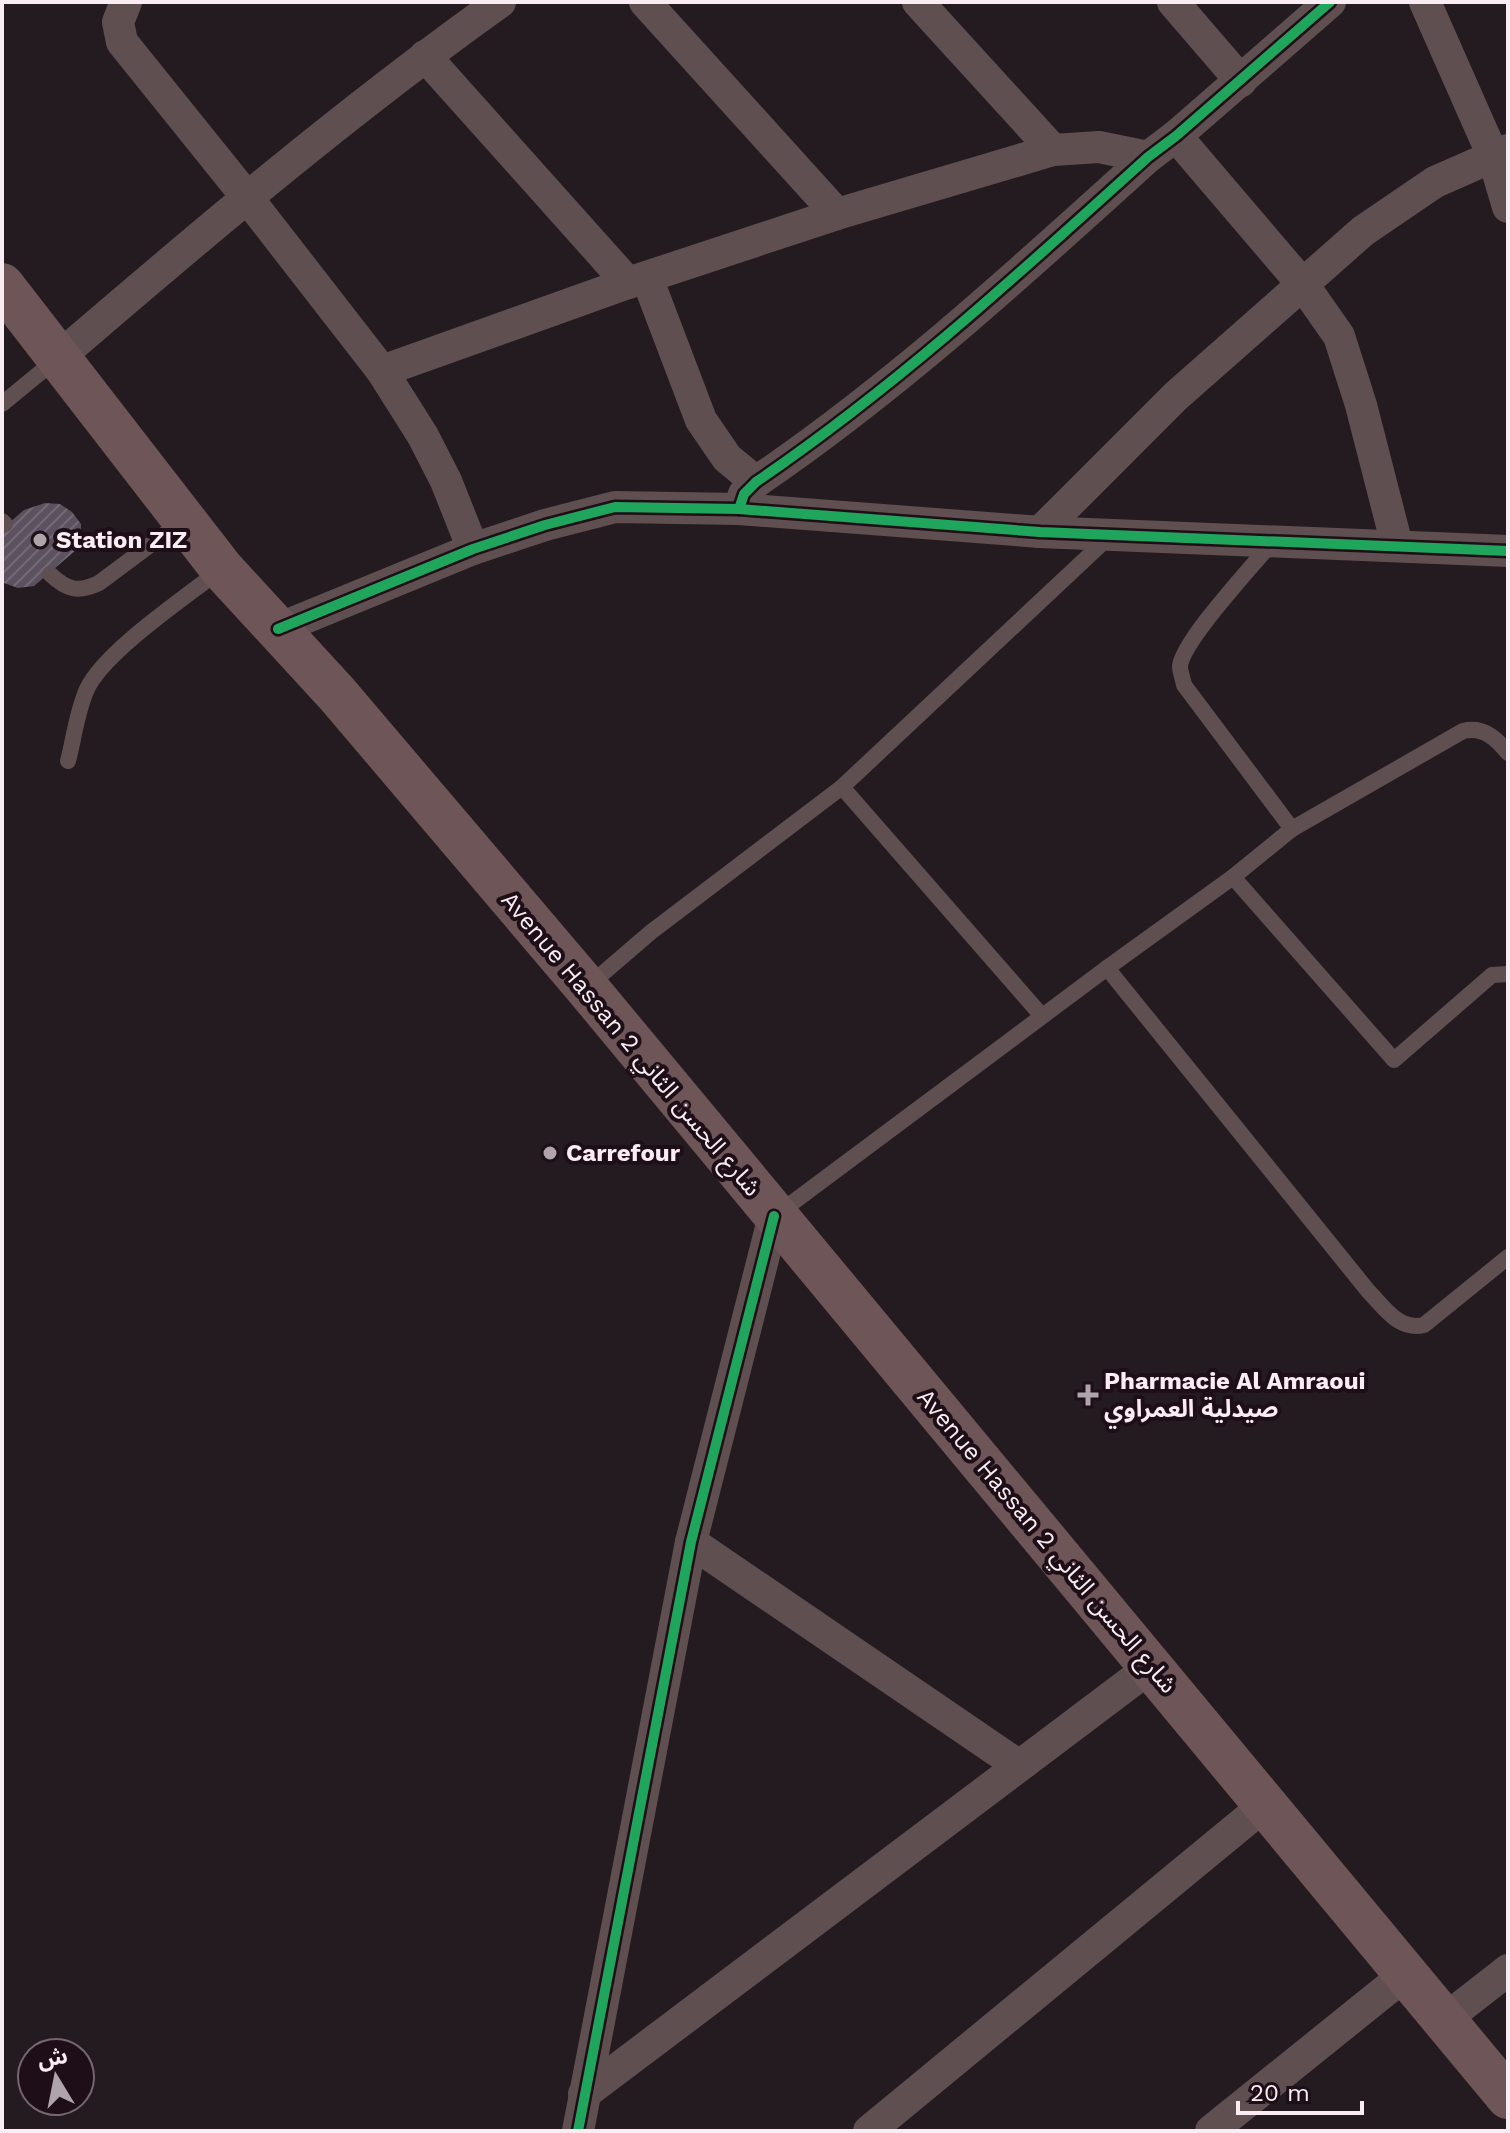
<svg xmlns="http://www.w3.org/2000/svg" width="1510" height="2133" viewBox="0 0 1510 2133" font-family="'Work Sans','Noto Sans Arabic',sans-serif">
<defs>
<pattern id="building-hatch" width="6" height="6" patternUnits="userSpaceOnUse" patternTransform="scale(2)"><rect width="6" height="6" fill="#5c515f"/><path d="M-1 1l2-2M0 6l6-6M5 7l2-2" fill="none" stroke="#746a76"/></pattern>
</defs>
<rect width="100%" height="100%" fill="#241b20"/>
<path fill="url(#building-hatch)" d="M45,503l15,1 12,8 9,12v15l-5,11 -42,36 -16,2 -14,-5 -2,-54 22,-19z"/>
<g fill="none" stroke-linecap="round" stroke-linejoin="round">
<g stroke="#5f4f51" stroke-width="16">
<path d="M2,404l56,-46"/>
<path d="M2,521l3,3"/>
<path d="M50,574c17,16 28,19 49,9l82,-61"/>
<path d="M68,761c6,-23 9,-50 19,-72 18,-38 98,-91 133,-119"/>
<path d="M842,787l200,229"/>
<path d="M1292,829l171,-98c20,-5 33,7 45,22"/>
<path d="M1233,877l161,183 98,-85 16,-1"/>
<path d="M1107,968l262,324c16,16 30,39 55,33l84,-68"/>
<path d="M587,987l64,-55 191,-145 269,-252"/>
<path d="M776,1215l331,-247 126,-91 59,-48 -108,-144c-1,-6 -4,-13 -4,-19 3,-26 74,-101 93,-125"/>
</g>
<g stroke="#5f4f51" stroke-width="32">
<path d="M126,2l-8,20 4,20 124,154 136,175 41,65 23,45 27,68"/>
<path d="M645,2l192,212"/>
<path d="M918,2l135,148 46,-3 49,10"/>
<path d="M1173,2l68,79"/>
<path d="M1425,2l68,154 15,51"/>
<path d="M425,56l203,227"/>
<path d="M1176,136l128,150 35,50 22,69 36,140"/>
<path d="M647,278l54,142 26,38 29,24"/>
<path d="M59,357c143,-123 287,-245 441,-355"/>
<path d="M382,371l246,-88 209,-69 216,-64"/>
<path d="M739,509l5,-15 12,-12c141,-96 266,-211 392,-325l28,-21 154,-134"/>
<path d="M1040,532l136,-136 187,-165 72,-49 73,-32"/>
<path d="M278,629l195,-80 72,-24 70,-18 124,2 301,23 468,19"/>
<path d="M691,1542l327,223"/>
<path d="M1444,2020l64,-50"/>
<path d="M584,2094l568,-428"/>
<path d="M578,2131l113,-589 83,-326"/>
<path d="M869,2131l397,-327"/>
<path d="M1211,2131l195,-157"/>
</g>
<path stroke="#6e5658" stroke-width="44" d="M2,285l220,284 115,125 249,293 922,1110"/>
<g stroke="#1e0e17" stroke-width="15">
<g id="cycleway">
<path d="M739,509l5,-15 12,-12c141,-96 266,-211 392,-325l28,-21 154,-134"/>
<path d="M278,629l195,-80 72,-24 70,-18 124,2 301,23 468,19"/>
<path d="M578,2131l113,-589 83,-326"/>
</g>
</g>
<use href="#cycleway" stroke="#20a55d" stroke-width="10"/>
</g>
<g fill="#aea4a9" stroke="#1e0e17" stroke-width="3">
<circle cx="40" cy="540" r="8"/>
<circle cx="550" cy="1153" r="8"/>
<path d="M1084 1383h8v8h8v8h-8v8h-8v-8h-8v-8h8z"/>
</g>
<g text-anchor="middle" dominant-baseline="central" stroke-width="8" stroke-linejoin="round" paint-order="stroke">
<g font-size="24" font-weight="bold" fill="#f9edf3" stroke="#1e0e17" text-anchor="start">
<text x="56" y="540">Station ZIZ</text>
<text x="566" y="1153">Carrefour</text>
<text x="1104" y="1381">Pharmacie Al Amraoui<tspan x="1104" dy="28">صيدلية العمراوي</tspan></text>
</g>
<g font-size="24" fill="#f9edf3" stroke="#1e0e17">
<text transform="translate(631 1044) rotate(50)">Avenue Hassan 2 شارع الحسن الثاني</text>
<text transform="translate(1047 1541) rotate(50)">Avenue Hassan 2 شارع الحسن الثاني</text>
</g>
</g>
<rect width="1510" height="2133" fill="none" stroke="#f9edf3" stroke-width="8"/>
<g transform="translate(56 2077) rotate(350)"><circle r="38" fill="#1e0e17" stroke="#76676f" stroke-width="2"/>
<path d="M0-6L14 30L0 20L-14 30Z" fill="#aea4a9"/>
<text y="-12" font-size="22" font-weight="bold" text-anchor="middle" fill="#f9edf3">ش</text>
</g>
<path d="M1238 2101v12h124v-12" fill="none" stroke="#f9edf3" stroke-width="4"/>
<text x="1250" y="2101" font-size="24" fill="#f9edf3" stroke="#1e0e17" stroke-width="6" paint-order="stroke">20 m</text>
</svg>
